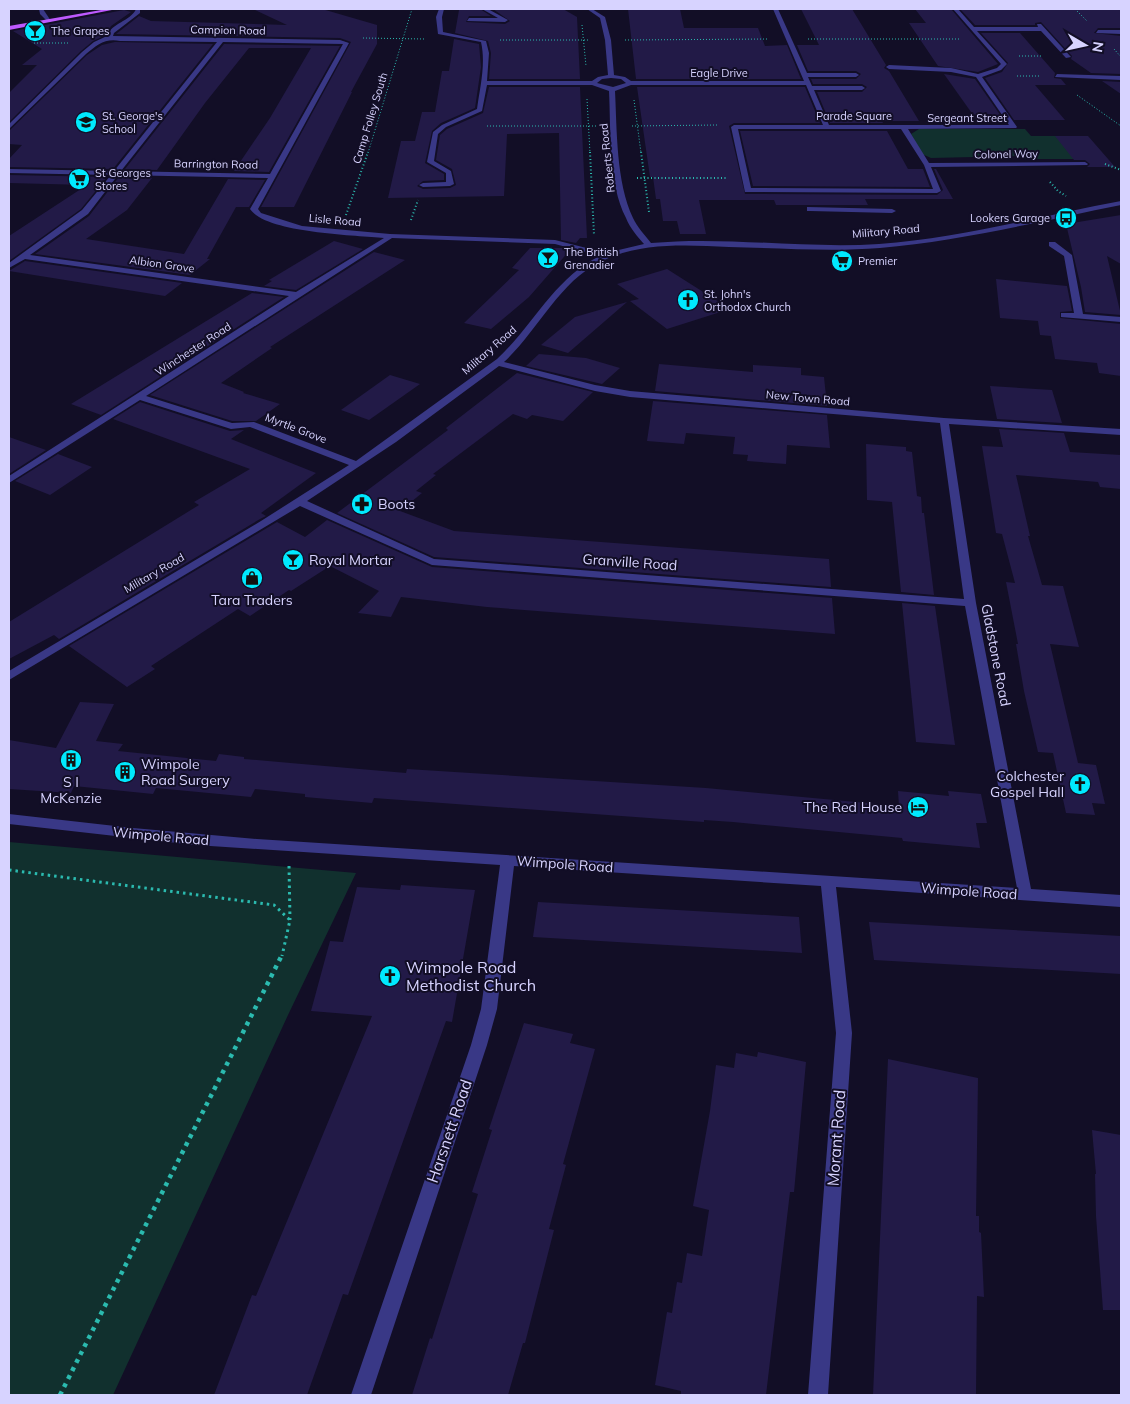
<svg xmlns="http://www.w3.org/2000/svg" width="1130" height="1404" viewBox="0 0 1130 1404" font-family="Mulish,sans-serif">
<rect width="100%" height="100%" fill="#120e26"/>
<g fill="#11302e">
<path d="M919,129h106l6,7h33l17,23h-54l-10,-3 -86,2 -9,-4 -11,-20z"/>
<path d="M9,842l347,31 -68,142 -175,380h-104z"/>
</g>
<g fill="#221a47">
<path d="M253,9h69l55,16v19l-26,48h1l-58,115h-33l90,-165 -11,-4 -224,-4 23,-18 12,5 136,4z"/>
<path d="M480,9l11,7h-22l-3,6 39,2 5,-3 -17,-12h70l14,8 3,62h-91l2,-26 -3,-12 -33,-8 4,-23z"/>
<path d="M628,9h52l4,19h74l7,18 22,-1 14,34h-165z"/>
<path d="M801,9h51l34,56 -2,3 5,3 30,50h-37l1,2h-53l-13,-31h45l5,-5 -5,-3h-49l-2,-5h45l5,-5 -5,-3h-48l-11,-26h22z"/>
<path d="M915,9h36l47,55 -20,8 -40,-6 -29,-43h17z"/>
<path d="M960,9h161v19h-23l-4,5 27,3v38l-30,-1 -20,-14 1,-3 -31,-34 -6,1v2h-60z"/>
<path d="M124,10l7,2 -20,14 -5,9 -13,6 -12,10 -72,71v-29l28,-28h-15l20,-16 -29,-18z"/>
<path d="M981,33h39l35,40 -1,5 7,1 5,6h-31l30,35h-51l-29,-42 17,-6 6,-9z"/>
<path d="M454,39l25,5 2,23 -6,41 -34,15 -9,8 -7,32 19,11v6l-21,1 -6,5 6,3 27,-1 6,-3 -4,-16 -16,-9 4,-25 7,-6 36,-16 6,-26h91l7,151h-7l-4,5 -15,-3 -2,-107 -52,1 -3,62 -116,2 13,-57h14l7,-29h13l7,-41h7z"/>
<path d="M115,42l98,2 -100,125 -104,-2v-8l13,-14 -13,-1v-13l78,-76 15,-10z"/>
<path d="M224,44l116,2 -71,126 -35,-1 36,-53 41,-70h-62l-44,55 -48,67 -32,-1z"/>
<path d="M944,74l31,5 28,40h-27z"/>
<path d="M1102,81l19,1v12z"/>
<path d="M637,87h168l15,36h-86l-5,3 16,68 192,1 6,-5 -9,-21h2l17,30h-88l3,6h-92l-2,-5h-75l7,34h-26l-3,-13h-14l-3,-22h-4l-3,-22h-3z"/>
<path d="M740,131h147l21,38h15l7,18 -177,-1z"/>
<path d="M1055,136h33l27,31h-35h7l3,-3 -5,-4h-11z"/>
<path d="M9,175l98,2 -26,32 -72,52v-25l78,-51 -78,-2z"/>
<path d="M119,177l33,1 -25,32 -41,29 98,15 44,-75 37,1 -16,27h-13l-29,52h3l-20,16 -155,-21 54,-38z"/>
<path d="M1121,215v49l-14,-8 14,59 -36,-3 -4,-25 -15,-63z"/>
<path d="M334,241l29,8 -67,41 -32,-4 8,-5 -3,-1z"/>
<path d="M530,248h32l8,2 -41,47 -38,32 -27,-6 55,-53 -7,-2z"/>
<path d="M374,252l31,8 -135,87 2,1 -51,35 23,9 -1,1 37,11 -24,17h-24l-82,-26z"/>
<path d="M25,261l157,22 -17,13 -156,-25z"/>
<path d="M667,269l63,40 -63,20 -37,-28 9,-2 -22,-15z"/>
<path d="M996,279l71,7 5,25 -12,1v6l61,6v52l-22,-3 -2,-10 -42,-4 -4,-23 -11,-1 -2,-14 -38,-3z"/>
<path d="M252,293l32,4 -183,118 -30,-11z"/>
<path d="M627,302l-59,51 -27,-8 34,-28z"/>
<path d="M539,354l47,4 34,10 -18,16 -76,-18z"/>
<path d="M659,364l94,8v-7l48,3v7l23,2 3,29 -172,-15z"/>
<path d="M517,373l76,19 -30,29 -31,-6 -5,4 -14,-5 -80,60 3,1 -20,16 6,2 -22,18 54,20 375,28 2,28 -397,-30 -97,-44 111,-83 -2,-2z"/>
<path d="M390,375l30,9 -51,36 -28,-10z"/>
<path d="M990,386l62,4 10,33 -65,-4z"/>
<path d="M653,401l174,14 3,33 -43,-3 -1,19 -39,-3 1,-6 -15,-1 2,-17 -49,-4 -2,11 -37,-3z"/>
<path d="M140,402l90,29 14,-1 -13,9 85,34 -55,40 5,3 -6,3 -201,120 -5,-4 -45,24v-37l190,-117 -5,-3 56,-33 -137,-50z"/>
<path d="M999,429l65,4 6,19 51,3v34l-21,-2 -2,-5 -82,-7 14,61h-2l14,49 21,1 16,61 -29,-3 28,119 18,2 9,39 -13,-1 3,12 -29,-2 -13,-60 -15,-1 -14,-61 -8,-47h2l-12,-62 9,1 -13,-49 -6,-1 -14,-87 21,1z"/>
<path d="M9,437l37,13 -37,24z"/>
<path d="M866,444l40,3v4l6,1 5,44 4,1 1,16h2l10,82 -33,-3 -9,-90 -25,-2z"/>
<path d="M58,454l34,13 -42,28 -35,-14z"/>
<path d="M327,520l105,47 400,31 3,36 -348,-27 -86,-10 -10,20 -33,-4 21,-22 -49,-25 -39,25 -2,-1 -39,26 -12,-7 -87,57 4,3 -28,18 -58,-41 208,-124 28,15z"/>
<path d="M902,603l33,3 20,139 -39,-3z"/>
<path d="M80,702l34,2 -18,37 27,3 -5,7 98,10 3,-7 25,3v2l162,14 1,-4 299,19 193,18 -1,-15 51,5 -1,-5 33,3 6,29h-11l4,25 -77,-7 -1,-3 -169,-16 -29,-2v2l-330,-24 -2,5 -67,-6v-3l-50,-5 -4,8 -95,-9 -3,6 -79,-8 -3,7 -62,-4v-49l47,8z"/>
<path d="M401,885l74,5 -23,132 -6,-1 -98,274 -5,-1 -36,101h-93l38,-100 4,1 116,-280 -61,-5 19,-70 13,1 14,-55 43,3z"/>
<path d="M538,902l261,15 3,36 -269,-16z"/>
<path d="M869,922l252,14v38l-247,-14z"/>
<path d="M524,1023l49,11 -3,9 25,6 -32,115 3,1 -17,64 5,1 -29,113h-2l-15,52h-96l18,-57 2,1 46,-145 -6,-2 20,-62 -3,-1z"/>
<path d="M758,1052l48,10 -12,130h-4l-24,203h-85v-4l-26,-6 12,-73 5,1 5,-31 5,1 5,-30 15,3 7,-46 -16,-4 17,-95 6,-46 18,3 2,-15 21,4z"/>
<path d="M888,1059l90,19 -2,138h3v16l2,1 3,64 -7,-1 -1,99h-103z"/>
<path d="M1092,1130l29,5v175h-18l-7,-94 -1,-42h1z"/>
</g>
<g fill="none" stroke-linecap="round" stroke-linejoin="round">
<g stroke="#2bbaaf" stroke-width="1" stroke-dasharray="1 2" stroke-linecap="butt">
<path d="M1075,9l12,12"/>
<path d="M582,25l4,41"/>
<path d="M363,38l61,1"/>
<path d="M808,39h151"/>
<path d="M500,40h89"/>
<path d="M625,40l144,-1"/>
<path d="M34,43h34"/>
<path d="M1114,49l7,8"/>
<path d="M1019,56h24"/>
<path d="M1017,76h23"/>
<path d="M1077,95l44,31"/>
<path d="M587,99l3,54"/>
<path d="M634,100l7,53"/>
<path d="M487,126h109"/>
<path d="M632,126l86,-1"/>
<path d="M368,153l44,-144"/>
</g>
<g stroke="#2bbaaf" stroke-width="2" stroke-dasharray="1 2.5" stroke-linecap="butt">
<path d="M590,152l4,83"/>
<path d="M641,152l8,60"/>
<path d="M1105,164l16,6"/>
<path d="M637,178h89"/>
<path d="M1050,182l8,9 8,5"/>
<path d="M346,215l22,-63"/>
<path d="M411,220l7,-20"/>
</g>
<g stroke="#2bbaaf" stroke-width="3" stroke-dasharray="2.5 4" stroke-linecap="butt">
<path d="M289,866l1,54"/>
<path d="M9,870l265,35 16,15 -8,36"/>
</g>
<path stroke="#2bbaaf" stroke-width="4.5" stroke-dasharray="4 5" stroke-linecap="butt" d="M60,1395l222,-440"/>
<g fill="#393886" fill-rule="evenodd">
<path d="M39,9h4l8,12h-4l-7,-7z"/>
<path d="M136,9h4v4l-26,20 -1,3 227,4 9,3 -91,166 3,4 41,13 88,8 165,6 51,13 38,-9c-7,-8 -14,-16 -18,-26 -18,-35 -15,-88 -17,-127l-17,-6h-105l-5,26 -36,16 -8,7 -4,27 17,10 3,13 -4,2 -27,1 -4,-2 4,-2 23,-1v-9l-19,-11 6,-30 9,-7 35,-16c3,-22 9,-45 4,-67l-43,-8 -2,-17 3,-8h5l-2,8 1,15 43,9 3,12 -2,28h105l6,-4 10,-2 -3,-35 -5,-22 -13,-9h5l13,8 6,23 3,35 11,2 6,4h173l-31,-72h5l29,64h49l3,2 -3,2h-48l4,9h50l3,2 -3,2h-48l15,35h180l-33,-48 -25,-5 -62,-3 -3,-2 3,-2 62,3 27,6 19,-6 4,-4 -48,-55h5l16,18h64l-1,-3h4l30,33 -5,1 -25,-27h-64l30,33 -6,6 -19,7 35,50 -1,1 -108,1 21,34 156,-1 3,2 -1,1 -156,2 10,24 -4,2 -192,-1 -14,-65 3,-2h89l-17,-40h-175l-16,6c2,39 1,91 18,127 4,9 12,17 18,25 76,-7 152,6 228,1 81,-6 162,-28 242,-43v4c-80,16 -160,36 -241,43 -50,4 -101,0 -151,-1 -44,-2 -89,-5 -129,15 -41,20 -63,70 -96,100l91,23 35,6 314,27 177,11v6l-172,-11 27,179 55,286 90,6v12l-285,-20 16,146 -24,362h-20l28,-362 -15,-147 -307,-20 -17,143 -10,36 -116,350h-20l120,-350 10,-36 19,-144 -305,-20 -186,-21v-10l124,14 124,11 760,49 -52,-282 -533,-41 -132,-59 -291,174v-9l252,-150 88,-56 -99,-38 -19,2 -91,-29 -131,83v-7l280,-180 -264,-37 -16,9v-5l73,-53 29,-35 -102,-2v-4l105,2 103,-129 -97,-1c-15,-3 -23,4 -34,13l-77,75v-5l73,-72 12,-10 13,-6c4,-13 24,-15 29,-27zM223,42l120,2 -73,130 -149,-3zM611,78l10,1 5,4 -13,4 -16,-4 5,-4zM738,129h163l23,36 9,24 -182,-1zM118,175l150,3 -18,31c16,24 105,26 134,29l-88,54 -266,-37 58,-41zM392,238l163,6 45,12c-45,21 -67,70 -103,103l-141,102 -102,-39 -22,1 -86,-27zM499,366l96,25 35,6 310,26 24,176 -530,-40 -127,-58 89,-59z"/>
<path d="M482,9h6l20,11 -3,2 -38,-1 2,-3h29z"/>
<path d="M1098,30h23v4l-25,-1z"/>
<path d="M1057,74l64,2v4l-66,-3z"/>
<path d="M807,207l85,2 4,2 -4,2 -82,-2h-3z"/>
<path d="M1049,242h6l17,13 11,59 38,3v5l-60,-5v-4h13l-10,-57 -15,-10z"/>
</g>
<path fill="#be5aff" fill-rule="evenodd" d="M107,9h10l-108,21v-4z"/>
</g>
<defs>
<g id="bar-disc" transform="scale(1.125)"><circle r="9.5" fill="#00e9fe" stroke="#120e26"/><path d="M-6-5H6L.8 .8V4.5H3.5V6h-7V4.5H-.8V.8Z" fill="#111"/></g>
<g id="school-disc" transform="scale(1.125)"><circle r="9.5" fill="#00e9fe" stroke="#120e26"/><path d="M0-5L7-2L0 1L-7-2ZM-4 1L0 2.5L4 1V4Q0 6-4 4Z" fill="#111"/></g>
<g id="supermarket-disc" transform="scale(1.125)"><circle r="9.5" fill="#00e9fe" stroke="#120e26"/><path d="M-6-5.5h2.5l.6 2H6L4.5 2H-2.5L-4.4-4H-6ZM-1.5 3.2a1.3 1.3 0 1 0 .1 0ZM3 3.2a1.3 1.3 0 1 0 .1 0Z" fill="#111"/></g>
<g id="bus-disc" transform="scale(1.125)"><circle r="9.5" fill="#00e9fe" stroke="#120e26"/><path d="M-5-6H5V4H4V6H2V4H-2V6H-4V4H-5ZM-3.5-4V0h7V-4ZM-3.5 1.2v1.5H-2V1.2ZM2 1.2v1.5H3.5V1.2Z" fill="#111"/></g>
<g id="church-disc" transform="scale(1.125)"><circle r="9.5" fill="#00e9fe" stroke="#120e26"/><path d="M-1.2-6h2.4v3.5h3.3v2.4h-3.3V6h-2.4V-.1h-3.3v-2.4h3.3Z" fill="#111"/></g>
<g id="pharmacy-disc" transform="scale(1.125)"><circle r="9.5" fill="#00e9fe" stroke="#120e26"/><path d="M-2-6h4v4h4v4h-4v4h-4v-4h-4v-4h4Z" fill="#111"/></g>
<g id="shop-disc" transform="scale(1.125)"><circle r="9.5" fill="#00e9fe" stroke="#120e26"/><path d="M-5-2.5h2.3a2.7 3.5 0 0 1 5.4 0H5L5.5 6h-11ZM-1.5-2.5h3a1.5 2.3 0 0 0-3 0Z" fill="#111"/></g>
<g id="building-disc" transform="scale(1.125)"><circle r="9.5" fill="#00e9fe" stroke="#120e26"/><path d="M-4-6H4V6H1V3H-1V6H-4ZM-2.5-4.3h1.7v1.8h-1.7ZM.8-4.3h1.7v1.8H.8ZM-2.5-1h1.7V.8h-1.7ZM.8-1h1.7V.8H.8Z" fill="#111"/></g>
<g id="hotel-disc" transform="scale(1.125)"><circle r="9.5" fill="#00e9fe" stroke="#120e26"/><path d="M-6-4.5h1.5V1H6V5H4.5V3h-9V5H-6ZM-4 0a1.8 1.8 0 1 1 3.6 0ZM.5 0V-2.5h3Q6-2.5 6 0Z" fill="#111"/></g>
</defs>
<g fill-rule="evenodd">
<use href="#bar-disc" x="35" y="31"/>
<use href="#school-disc" x="86" y="122"/>
<use href="#supermarket-disc" x="79" y="179"/>
<use href="#bus-disc" x="1066" y="218"/>
<use href="#bar-disc" x="548" y="258"/>
<use href="#supermarket-disc" x="842" y="261"/>
<use href="#church-disc" x="688" y="300"/>
<use href="#pharmacy-disc" x="362" y="504"/>
<use href="#bar-disc" x="293" y="560"/>
<use href="#shop-disc" x="252" y="578"/>
<use href="#building-disc" x="71" y="760"/>
<use href="#building-disc" x="125" y="772"/>
<use href="#church-disc" x="1080" y="784"/>
<use href="#hotel-disc" x="918" y="807"/>
<use href="#church-disc" x="390" y="976"/>
</g>
<g text-anchor="middle" dominant-baseline="central" stroke-width="4" stroke-linejoin="round" paint-order="stroke">
<g font-size="11" fill="#d7d3ff" stroke="#120e26">
<text transform="translate(228 30) rotate(1)">Campion Road</text>
<text x="719" y="73">Eagle Drive</text>
<text x="854" y="116">Parade Square</text>
<text transform="translate(370 118) rotate(-73)">Camp Folley South</text>
<text x="967" y="118">Sergeant Street</text>
<text transform="translate(1006 154) rotate(-1)">Colonel Way</text>
<text transform="translate(607 158) rotate(-96)">Roberts Road</text>
<text transform="translate(216 164) rotate(1)">Barrington Road</text>
<text transform="translate(335 220) rotate(5)">Lisle Road</text>
<text transform="translate(886 231) rotate(-5)">Military Road</text>
<text transform="translate(162 264) rotate(8)">Albion Grove</text>
<text transform="translate(193 349) rotate(-33)">Winchester Road</text>
<text transform="translate(489 350) rotate(-41)">Military Road</text>
<text transform="translate(808 398) rotate(5)">New Town Road</text>
<text transform="translate(296 428) rotate(21)">Myrtle Grove</text>
<text transform="translate(154 573) rotate(-30)">Military Road</text>
</g>
<g font-size="11" fill="#d7d3ff" stroke="#120e26" text-anchor="start">
<text x="51" y="31">The Grapes</text>
<text x="102" y="116">St. George's<tspan x="102" dy="13">School</tspan></text>
<text x="95" y="173">St Georges<tspan x="95" dy="13">Stores</tspan></text>
<text x="1050" y="218" text-anchor="end">Lookers Garage</text>
<text x="564" y="252">The British<tspan x="564" dy="13">Grenadier</tspan></text>
<text x="858" y="261">Premier</text>
<text x="704" y="294">St. John's<tspan x="704" dy="13">Orthodox Church</tspan></text>
</g>
<g font-size="14" fill="#d7d3ff" stroke="#120e26" text-anchor="start">
<text x="378" y="504">Boots</text>
<text x="309" y="560">Royal Mortar</text>
<text x="252" y="600" text-anchor="middle">Tara Traders</text>
<text x="141" y="764">Wimpole<tspan x="141" dy="16">Road Surgery</tspan></text>
<text x="1064" y="776" text-anchor="end">Colchester<tspan x="1064" dy="16">Gospel Hall</tspan></text>
<text x="71" y="782" text-anchor="middle">S I<tspan x="71" dy="16">McKenzie</tspan></text>
<text x="902" y="807" text-anchor="end">The Red House</text>
</g>
<g font-size="14" fill="#d7d3ff" stroke="#120e26">
<text transform="translate(630 562) rotate(4)">Granville Road</text>
<text transform="translate(996 655) rotate(79)">Gladstone Road</text>
<text transform="translate(161 836) rotate(5)">Wimpole Road</text>
<text transform="translate(565 864) rotate(4)">Wimpole Road</text>
<text transform="translate(969 891) rotate(4)">Wimpole Road</text>
</g>
<g font-size="16" fill="#d7d3ff" stroke="#120e26" text-anchor="start">
<text x="406" y="967">Wimpole Road<tspan x="406" dy="18">Methodist Church</tspan></text>
</g>
<g font-size="16" fill="#d7d3ff" stroke="#120e26">
<text transform="translate(449 1131) rotate(-71)">Harsnett Road</text>
<text transform="translate(836 1138) rotate(-86)">Morant Road</text>
</g>
</g>
<rect width="1130" height="1404" fill="none" stroke="#d7d3ff" stroke-width="20"/>
<g transform="translate(1085 45) rotate(99)" stroke="#120e26" stroke-width="4" paint-order="stroke">
<path d="M0-4L9 19L0 12L-9 19Z" fill="#d7d3ff"/>
<text y="-8" font-size="14" font-weight="bold" text-anchor="middle" fill="#d7d3ff">N</text>
</g>
</svg>
